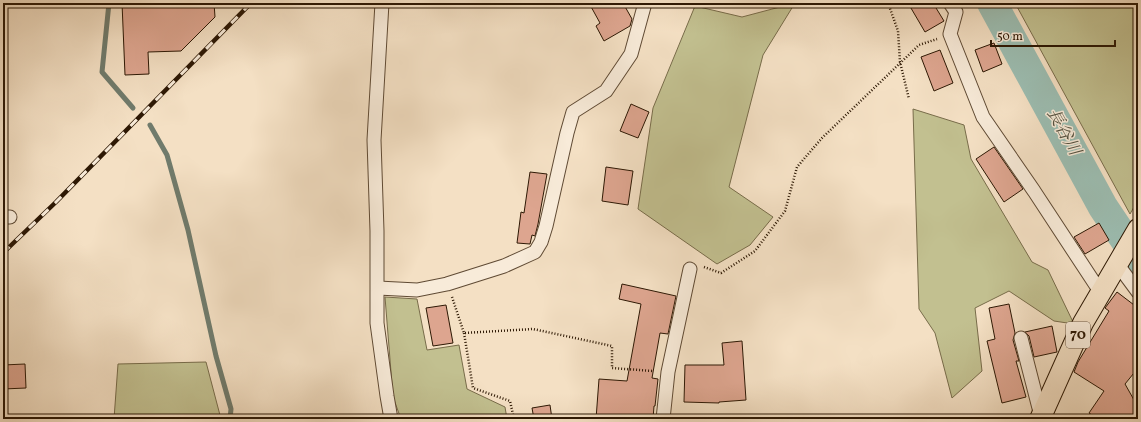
<svg xmlns="http://www.w3.org/2000/svg" width="1141" height="422" viewBox="0 0 1141 422" font-family="Vollkorn,'Noto Serif JP',serif">
<rect width="100%" height="100%" fill="#f4e0c4"/>
<filter id="stains"><feTurbulence type="fractalNoise" baseFrequency=".005" numOctaves="4"/><feColorMatrix values="0 0 0 0 .2 0 0 0 0 .09 0 0 0 0 .02 0 0 0 .5 -.17"/></filter>
<radialGradient id="worn" r=".72"><stop offset=".6" stop-color="#630" stop-opacity="0"/><stop offset="1" stop-color="#630" stop-opacity=".3"/></radialGradient>
<g fill="#c2c090" stroke="#786c4a">
<path d="M795,3l-32,52 -34,132 44,30 -23,28 -33,19 -79,-55 15,-101 42,-102 47,11z"/>
<path d="M1015,3h123v197l-8,14z"/>
<path d="M913,109l51,16 7,34 61,103 16,8 26,54 -20,-3 -45,-30 -34,17 7,63 -30,27 -17,-65 -16,-24z"/>
<path d="M385,297l32,2 10,51 32,-5 8,44 38,18 2,12h-106l-8,-22z"/>
<path d="M206,362l15,57h-107l4,-55z"/>
</g>
<g fill="none" stroke-linecap="round" stroke-linejoin="round">
<g stroke="#707b6c" stroke-width="5">
<path d="M109,3l-7,69 31,36"/>
<path d="M150,125l17,30 21,75 28,126 15,53 -1,10"/>
</g>
<path stroke="#9cbdb1" stroke-width="30" d="M992,3l111,204 35,52"/>
</g>
<g fill="#dda58f" stroke="#2d1804">
<path d="M122,3h92l1,14 -34,34 -33,1 1,22 -24,1z"/>
<path d="M589,3h34l9,16 -2,7 -26,15 -8,-15 4,-3z"/>
<path d="M908,3h25l11,18 -19,11z"/>
<path d="M994,43l8,21 -19,8 -8,-22z"/>
<path d="M940,50l13,33 -19,8 -13,-34z"/>
<path d="M631,104l18,8 -11,26 -18,-7z"/>
<path d="M994,147l29,42 -19,13 -28,-43z"/>
<path d="M606,167l27,4 -5,34 -26,-4z"/>
<path d="M530,172l17,2 -9,50 -3,12 -3,-1 -2,9 -13,-1 4,-31 3,1z"/>
<path d="M1099,223l10,17 -24,14 -11,-17z"/>
<path d="M622,284l54,12 -8,38 -8,-1 -8,45 6,1 -3,27h-1l-1,13h-57l3,-40 28,2 14,-77 -22,-5z"/>
<path d="M1117,292l21,16v60l-13,16 13,23v7l-8,5h-32l-9,-6 15,-22 -30,-19 4,-10 31,-51 -4,-3z"/>
<path d="M1009,304l6,29 -2,7 6,21h-3l10,36 -24,6 -15,-62 8,-2 -6,-31z"/>
<path d="M446,305l7,38 -20,3 -7,-38z"/>
<path d="M1052,326l5,26 -23,5 -5,-21 -4,-4z"/>
<path d="M742,341l4,59 -27,2v1l-35,-1 1,-37h39l-2,-22z"/>
<path d="M25,364l1,24 -23,1v-24z"/>
<path d="M550,405l2,14h-18l-2,-11z"/>
</g>
<g fill="none" stroke-linecap="round" stroke-linejoin="round">
<g stroke="#5f4a34" stroke-width="15">
<g id="minor">
<path d="M382,3l-8,137 3,91v92l10,73 4,23"/>
<path d="M950,3l6,9 -6,22 33,83 51,74 67,102"/>
<path d="M3,217h7"/>
<path d="M1118,265l20,27"/>
<path d="M378,288l39,2 30,-6 57,-18 31,-14 6,-10 5,-16 21,-93 6,-21 33,-21 25,-37 14,-51"/>
<path d="M1021,338l20,78"/>
<path d="M663,419l5,-47 22,-103"/>
</g>
</g>
<g stroke="#2d1804" stroke-width="22">
<path id="primary" d="M1040,419l43,-96 55,-94"/>
</g>
<g stroke="#2d1804" stroke-width="2.5" stroke-dasharray="1 2" stroke-linecap="butt">
<path d="M888,3l10,28 2,31 9,37"/>
<path d="M704,267l17,6 34,-22 30,-40 12,-44 25,-29 97,-93 18,-6"/>
<path d="M452,297l12,36 69,-4 79,17v22l41,3"/>
<path d="M464,333l9,55 37,13 4,18"/>
</g>
<use href="#minor" stroke="#f8ebd9" stroke-width="13"/>
<use href="#primary" stroke="#f4e0c4" stroke-width="20"/>
<g stroke="#2d1804" stroke-width="4.5">
<path id="rail" d="M3,253l53,-51 195,-199"/>
</g>
<use href="#rail" stroke="#f8ebd9" stroke-width="3" stroke-dasharray="9" stroke-linecap="butt"/>
</g>
<g text-anchor="middle" dominant-baseline="central" stroke-width="3" stroke-linejoin="round" paint-order="stroke">
<rect fill="#f8ebd9" stroke="#6a5744" stroke-width="1" x="1066" y="322" width="24" height="26" rx="3"/>
<g font-size="15" font-weight="bold" fill="#2d1804">
<text x="1078" y="335">70</text>
</g>
<g font-size="17" font-style="italic" fill="#545241" stroke="#f8ebd9">
<text transform="translate(1063 132) rotate(61)">長谷川</text>
</g>
</g>
<rect width="1141" height="422" fill="none" stroke="#f4e0c4" stroke-width="16"/>
<rect x="4" y="4" width="1133" height="414" fill="none" stroke="#2d1804" stroke-width="2"/>
<rect x="8" y="8" width="1125" height="406" fill="none" stroke="#2d1804"/>
<path d="M991 40v6h124v-6" fill="none" stroke="#2d1804" stroke-width="2"/>
<text x="997" y="40" font-size="12" fill="#2d1804" stroke="#f8ebd9" stroke-width="3" paint-order="stroke">50 m</text>
<rect width="100%" height="100%" filter="url(#stains)"/>
<rect width="100%" height="100%" fill="url(#worn)"/>
</svg>
